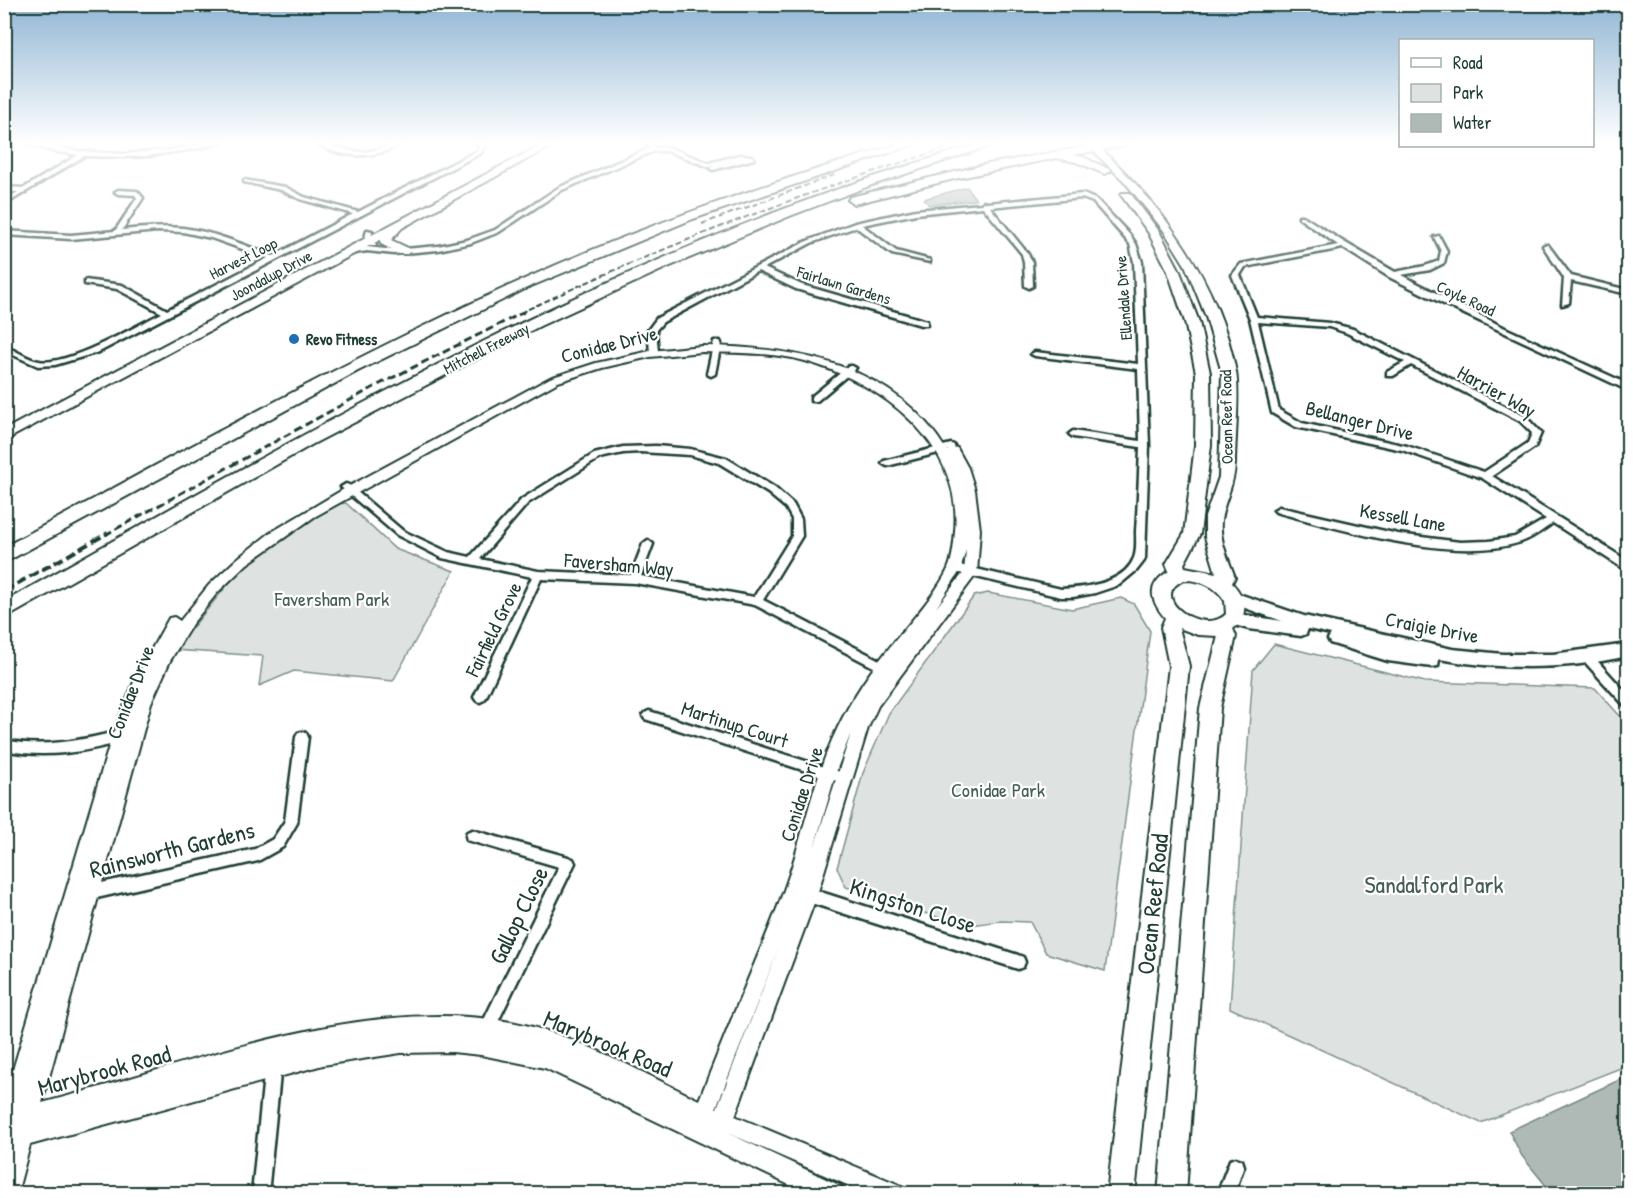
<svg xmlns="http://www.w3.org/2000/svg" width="1633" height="1198" viewBox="0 0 1633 1198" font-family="'Patrick Hand',sans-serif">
<rect width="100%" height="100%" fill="#fff"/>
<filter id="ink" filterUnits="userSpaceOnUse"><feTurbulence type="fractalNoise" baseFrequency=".0167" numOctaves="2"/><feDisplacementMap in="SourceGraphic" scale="12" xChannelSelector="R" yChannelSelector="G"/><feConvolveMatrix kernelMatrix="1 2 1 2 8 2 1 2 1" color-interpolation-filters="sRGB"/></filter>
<g filter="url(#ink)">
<g fill="#dee3e2" stroke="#7e908b" stroke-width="1.5">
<path d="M346,503l49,46 59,22 -61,110 -99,-10 -35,15 4,-30 -89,-6 68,-83 87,-62z"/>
<path d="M988,593l84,16 49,-11 13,6 16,27 -45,340 -59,-18 -16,-31 -30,-1 -36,5 -118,-39 -9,-19 26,-95 26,-60 85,-117z"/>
<path d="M1274,644l151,38 170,6 33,37v340l-147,58 -251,-115 23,-338z"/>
</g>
<g fill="#afbab7" stroke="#758883" stroke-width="1.5">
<path d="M967,187l9,13 -47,5 -5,-6z"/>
<path d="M1628,1076v117h-76l-30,-37 -13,-25z"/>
</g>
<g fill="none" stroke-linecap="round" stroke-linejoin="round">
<g stroke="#1f3d34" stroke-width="5">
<g id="minor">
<path d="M27,143h8l42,8 46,3 47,-4 41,-7h10l-27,6 -47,7 -24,1 -39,-1 -80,49v-5l14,-8 -14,-1v-4l20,1 54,-33 -25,-4z"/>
<path d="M396,143h7c-25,16 -58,16 -84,2l3,-2c33,10 41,13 74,0z"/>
<path d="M477,143h6l2,3 -4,7 -382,199 -44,13 -17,1 -34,-15v-5c12,4 23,13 35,15 27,6 97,-35 123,-48l-45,-24 -32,-5v-4l37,5 45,25 101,-52 -57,-20 -28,-6 -25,-1 -87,8 -67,-4v-4l67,4 44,-4 22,-33 -2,-3 -17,-1 -3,-2 3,-2 19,1 6,7 -21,32c20,-2 41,-4 61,-2 31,4 61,17 90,28l80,-42 -53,-15 -19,-9 -37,-8v-2l41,7 19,10 54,15 119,-61 2,-5z"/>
<path d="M650,143l5,4 15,1 39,15 31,-8 12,1 2,3 -41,11 -2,-1v-2l33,-8 -35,8 -42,-16h-13l-92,39 -63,42 -28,11 -33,7 -44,4 -27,-3 -18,3 -3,-2 21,-5 27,3 44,-4 29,-6 28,-10 63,-42 92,-40 -3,-3z"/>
<path d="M1083,194l14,6 32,34 7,10 6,18 7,183 -4,113 -1,3 -7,9 -18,15 -24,8 -22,4h-12l-106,-25 -5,-4 5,-4 106,25c23,-1 63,-5 73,-31 3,-7 2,-19 2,-27 2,-28 3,-56 4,-84l-67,-10 -4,-3 4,-3 67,10 -2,-72 -103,-13 -4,-2 4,-2 103,12 -4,-102 -4,-18 -37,-42 -11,-4 -92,9 38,47 4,8 1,24 -4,2 -4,-2 -1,-24 -2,-8 -39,-47 -67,7 -54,11 34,26 34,9v2l-38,-8 -36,-27 -45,16 -47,25 38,17 125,36v4h-6l-125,-36 -38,-18 -95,51 -7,8 2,22 -4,2 -4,-2 -2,-22 9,-12 150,-77 48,-18 61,-13 65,-6 3,-2 3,1z"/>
<path d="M1299,216h4l39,25 53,31 30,-6 14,-5 2,-10 -7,-14 5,-1 8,15 -3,12 -14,7 -29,5 104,53 123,56v5h-3l-167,-78 -69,-34 -46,-29 -98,19 -5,8 17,42 73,6 23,6 173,88 15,16 -6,14 -43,29 136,85v9l-4,-1 -71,-46c-10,7 -20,15 -32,19 -65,22 -180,-12 -245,-30l-2,-2 5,-3 119,27 62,8 29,-1 26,-4 31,-18 -64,-41 -80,-28 -106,-23 -24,-14 -22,-94 -18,-44 9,-11 97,-19 -39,-27zM1258,322l71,5 18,6 58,29 -18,10v4h6l18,-11 109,56 12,12 -4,10 -44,29 -77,-26 -105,-23 -23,-13z"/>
<path d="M367,230l5,1 -1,10 5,3v2h-4l-8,-4z"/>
<path d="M1544,245h4l23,31 57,14v4l-57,-13 -2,22 -7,2 2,-27 -21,-32z"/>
<path d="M714,341h6l1,2 -6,31 -4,2 -4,-2z"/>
<path d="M849,366h3l4,2 -39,33h-6v-4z"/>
<path d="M951,444l3,1v4l-67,17 -5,-3 2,-2z"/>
<path d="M656,446l34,3 36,9 49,30 18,16 8,15 1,17 -39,64 130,67 2,3 -2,3 -4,2 -4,-2 -130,-68 -120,-22 -94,-4 -55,118 -2,3 -4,2 -4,-2 -2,-3 58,-120 -90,-19 -45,-23 -56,-48 5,-3 3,1 54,46 45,21 22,5 52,-58 72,-45 29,-7zM640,452l50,3 29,8 49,30 18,15 6,11v17l-38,61 -113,-21 12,-32 -5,-4 -5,4 -12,31 -93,-4 -58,-12 48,-56 72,-45 23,-5z"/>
<path d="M1588,654l4,1 36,40v12l-4,-2 -40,-44 -2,-3 2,-3z"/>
<path d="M649,711l194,62 4,1 2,4 -2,4 -4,1 -198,-64 -2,-3 2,-3z"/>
<path d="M125,730l4,1 2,4 -2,4c-38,13 -85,20 -125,11v-10c42,9 81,-1 121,-10z"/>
<path d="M302,732l4,1 2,4 -11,86 -14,24 -25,14 -170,39 -5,-2 -2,-5 2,-5 5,-2 167,-37 18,-10 12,-18 11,-84 2,-4z"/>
<path d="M472,830l96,27 5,2 2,4 -85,175 -5,2 -5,-2 -2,-5 2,-5 79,-161 -92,-27 -1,-4 1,-4z"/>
<path d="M805,887l213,68 5,2 2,5 -2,5 -5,2 -213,-68 -5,-2 -2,-5 2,-5z"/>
<path d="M273,1057l5,3 3,5 -13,129h-16l13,-129 3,-5z"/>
<path d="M1236,1158l6,2 2,6 -10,28h-17l13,-34z"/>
</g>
</g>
<g stroke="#1f3d34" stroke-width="4">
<path id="tertiary" d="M702,346c94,1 191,17 245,105l6,-4 4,1 11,20 7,22 5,40 -3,43 -99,133 -10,22 -51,167 -82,221 167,70 2,8h-36l-140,-61 113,53 2,8h-35l-263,-126 -64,-13 -29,-3 -51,1 -78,12 -293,80 -13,49h-13v-32l5,-16 -5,1v-47l108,-364 24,-59 33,-59 5,-1 6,4 29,-36 29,-27 32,-25 74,-44 206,-111 46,-15 54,-12zM702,352c34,1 69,0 103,9 75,21 158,82 150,170 -1,12 -2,27 -7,38 -12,26 -44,60 -62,83 -22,27 -40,56 -54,88 -21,48 -30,101 -48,150 -10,28 -22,55 -33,82 -18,43 -35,86 -52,128 -59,-28 -123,-66 -188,-78 -155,-27 -320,43 -469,81l109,-400 19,-42 22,-37 26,-32 29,-28 67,-47 244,-135 44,-14 48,-11zM966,550l-2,22 -28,36 24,-37zM851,733l-37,115 24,-82zM779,947l-62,161h-1z"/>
</g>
<g stroke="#1f3d34" stroke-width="5">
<path id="secondary" d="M1233,592l71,24 148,33 51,5h50l75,-10v12c-62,14 -126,14 -189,3l-1,7 -6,1 -44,-6 -58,-18 -2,-4 3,-5 -23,-5 -2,5 -5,2 -52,-7 -22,-6 -3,-4 3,-4 5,-2 50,8 -54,-19 -2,-4 2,-4z"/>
</g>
<g stroke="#1f3d34" stroke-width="4">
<g id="primary">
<path d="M545,143h12l-155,85 -11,12 17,8v6h-8l-19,-10 -1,-4 -376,201v-11z"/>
<path d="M1085,143h10c67,62 124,137 141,229 4,23 -1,66 -1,91 0,19 -9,34 -13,52 -5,21 6,43 13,62l-3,6c14,15 18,32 1,46l3,7 -16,72 -34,486h-28l42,-486 18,-72 -20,-1 -19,-7 10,38 -54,528h-28l62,-528 -8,-39 4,-9c-15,-18 -19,-33 4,-47l-3,-7 18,-30 11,-89 1,-72 -11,-51 -18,-53 -19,-37 -27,-37 1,-2h8l29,38 20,38 20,53 11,51 1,72 -11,89 -16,30 1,3 31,6 -11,-36v-20l14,-40 3,-104 -16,-56 -21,-52 -21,-34 -40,-50zM1184,580c17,0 32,6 41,21l1,13c-22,23 -81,-17 -42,-34z"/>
</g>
</g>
<g stroke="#1f3d34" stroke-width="4">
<g id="motorway">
<path d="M903,143h15l-225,76 -164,68 -171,84 -354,192v-16c171,-91 340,-187 516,-266 124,-56 253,-100 383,-138z"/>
<path d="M984,143h15l-127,42 -82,31 -122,51 -128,59 -227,118 -309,175v-17c314,-176 631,-362 980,-459z"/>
<path d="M1106,143h22l-5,3 -50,9 10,2 26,12 2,2 -6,3 -29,-12 -20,-4 -102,21 -100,25 -6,-4 2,-3 138,-33z"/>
</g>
</g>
<use href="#minor" fill="#fff" fill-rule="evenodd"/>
<use href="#tertiary" fill="#fff" fill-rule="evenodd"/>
<use href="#secondary" fill="#fff" fill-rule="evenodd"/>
<use href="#primary" fill="#fff" fill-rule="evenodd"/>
<use href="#motorway" fill="#fff" fill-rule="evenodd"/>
<g stroke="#1f3d34" stroke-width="2" stroke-dasharray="6 3" stroke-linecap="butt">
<path d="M702,224l135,-50"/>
<path d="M520,313c144,-68 292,-124 444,-170"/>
</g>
<path stroke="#1f3d34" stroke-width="3" stroke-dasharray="8 4" stroke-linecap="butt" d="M105,535l271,-149 148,-74"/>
<path stroke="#1f3d34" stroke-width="4" stroke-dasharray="10 4.5" stroke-linecap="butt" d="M4,591l104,-58"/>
</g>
</g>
<linearGradient id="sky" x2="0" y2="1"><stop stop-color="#91b6d4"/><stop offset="0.46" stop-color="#fff"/><stop offset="1" stop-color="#fff" stop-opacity="0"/></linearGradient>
<rect width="1633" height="310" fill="url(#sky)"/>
<circle fill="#1f6fb2" stroke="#fff" stroke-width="2" cx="294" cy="339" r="6"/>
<g text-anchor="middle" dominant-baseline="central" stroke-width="4.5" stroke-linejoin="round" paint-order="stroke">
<g font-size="16" fill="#1f3d34" stroke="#fff">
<text transform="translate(243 258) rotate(-27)">Harvest Loop</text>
<text transform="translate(271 275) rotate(-28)">Joondalup Drive</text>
<text transform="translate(844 285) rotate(17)">Fairlawn Gardens</text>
<text transform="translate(1123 298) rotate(-94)">Ellendale Drive</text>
<text transform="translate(1466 298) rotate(25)">Coyle Road</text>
<text transform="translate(486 348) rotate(-27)">Mitchell Freeway</text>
<text transform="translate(1226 417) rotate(-91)">Ocean Reef Road</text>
</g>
<g font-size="16" font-weight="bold" fill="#1f3d34" stroke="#fff" text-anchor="start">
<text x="306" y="339">Revo Fitness</text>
</g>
<g font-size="20" fill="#1f3d34" stroke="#fff">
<text transform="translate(609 344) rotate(-14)">Conidae Drive</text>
<text transform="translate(1497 391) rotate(29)">Harrier Way</text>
<text transform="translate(1360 420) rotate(14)">Bellanger Drive</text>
<text transform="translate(1403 517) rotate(10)">Kessell Lane</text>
<text transform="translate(619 564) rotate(5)">Faversham Way</text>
<text transform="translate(1432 627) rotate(11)">Craigie Drive</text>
<text transform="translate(493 629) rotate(-64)">Fairfield Grove</text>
<text transform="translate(130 692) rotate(-69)">Conidae Drive</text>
<text transform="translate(735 724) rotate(18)">Martinup Court</text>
<text transform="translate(801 794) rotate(-72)">Conidae Drive</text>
</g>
<g font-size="20" fill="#455e57" stroke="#fff">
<text x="332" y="598">Faversham Park</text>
<text x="998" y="789">Conidae Park</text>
</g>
<g font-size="24" fill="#1f3d34" stroke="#fff">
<text transform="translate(172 849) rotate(-14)">Rainsworth Gardens</text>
<text transform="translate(1152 904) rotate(-84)">Ocean Reef Road</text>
<text transform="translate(913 905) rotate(18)">Kingston Close</text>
<text transform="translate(518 915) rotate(-64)">Gallop Close</text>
<text transform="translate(608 1043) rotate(23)">Marybrook Road</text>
<text transform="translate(104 1070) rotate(-15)">Marybrook Road</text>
</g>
<g font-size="24" fill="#455e57" stroke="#fff">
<text x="1434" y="884">Sandalford Park</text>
</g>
</g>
<rect width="1633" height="1198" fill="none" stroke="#fff" stroke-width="24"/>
<rect x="12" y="12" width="1609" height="1174" fill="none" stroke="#1f3d34" stroke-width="2" filter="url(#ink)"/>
<rect x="1399" y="39" width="195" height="108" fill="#ffffff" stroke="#a5b1ae" stroke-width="1.5"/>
<rect x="1411" y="58" width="30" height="9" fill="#ffffff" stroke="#a5b1ae" stroke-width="1.5"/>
<text x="1453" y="69" font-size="18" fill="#1f3d34">Road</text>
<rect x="1411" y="84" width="30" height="18" fill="#dee3e2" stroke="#a5b1ae" stroke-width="1.5"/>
<text x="1453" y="99" font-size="18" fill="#1f3d34">Park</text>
<rect x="1411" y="114" width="30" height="18" fill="#afbab7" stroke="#a5b1ae" stroke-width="1.5"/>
<text x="1453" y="129" font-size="18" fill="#1f3d34">Water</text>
</svg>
